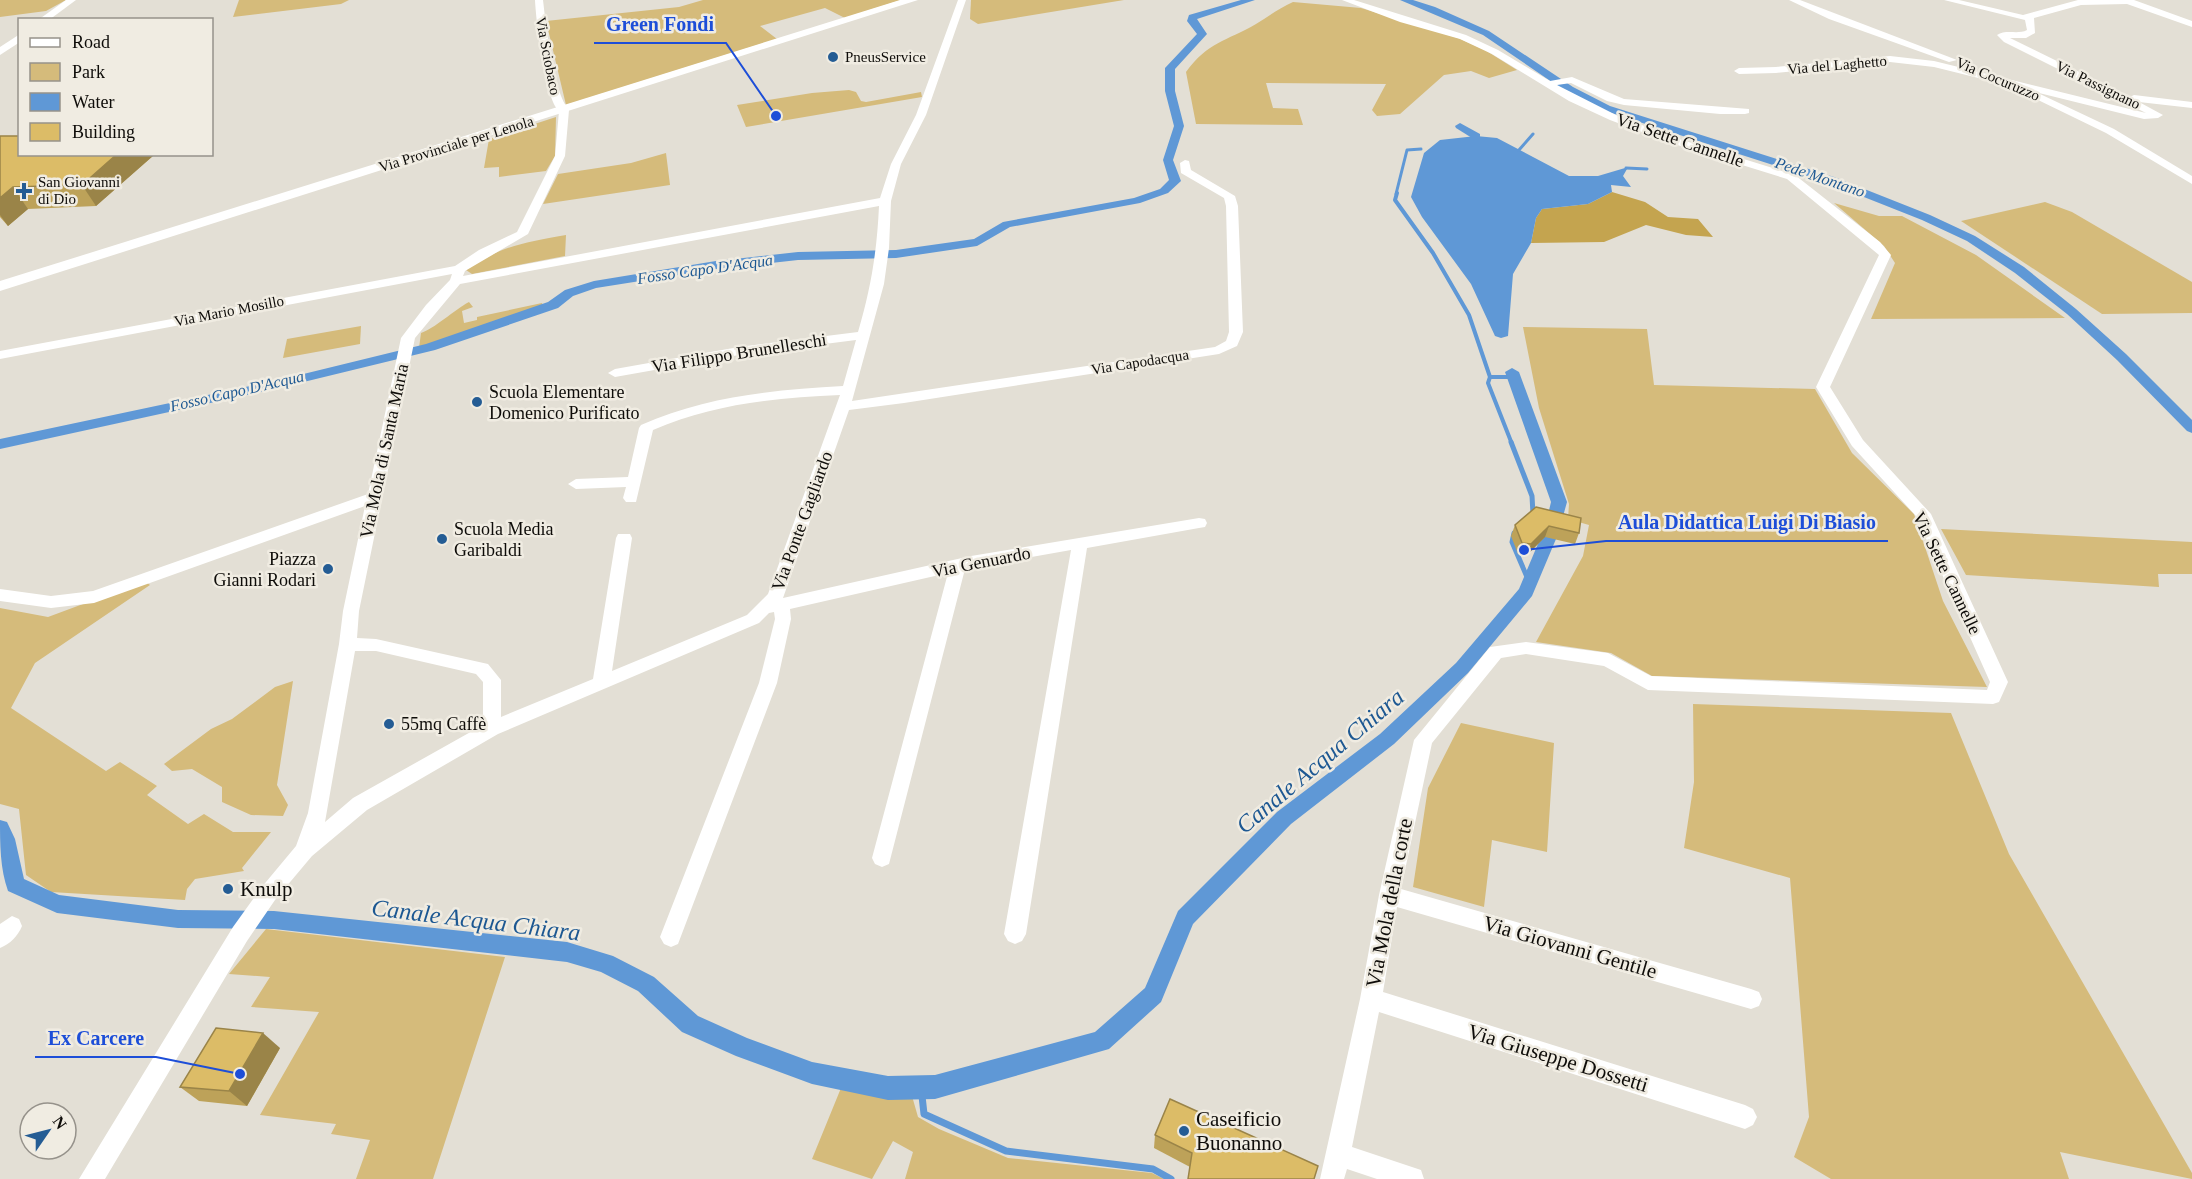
<svg xmlns="http://www.w3.org/2000/svg" width="2192" height="1179" viewBox="0 0 2192 1179" font-family="Georgia,serif">
<rect width="100%" height="100%" fill="#e3dfd5"/>
<g fill="#d5bb7b">
<path d="M0,0h66l-20,11 -46,6z"/>
<path d="M239,0h110l-8,4 -108,13z"/>
<path d="M703,0h198l-56,18 -20,-10 -65,18 17,13 -211,66 -20,-84 133,-14z"/>
<path d="M971,0h153l-146,24 -8,-5z"/>
<path d="M1293,2l68,6 97,30 27,12 32,20 -28,8 -18,-7 -27,4 -44,39 -23,2 -5,-6 14,-26 -120,-1 7,25 25,1 5,16 -107,-1 -10,-52c23,-31 39,-30 70,-48 12,-7 23,-16 37,-22z"/>
<path d="M849,90l7,2 5,9 5,1 55,-10 1,5 -176,30 -9,-22 75,-12z"/>
<path d="M556,117l-1,39 -9,15 -47,6v-10l-15,1 5,-29z"/>
<path d="M666,153l4,32 -127,19 15,-30 73,-11z"/>
<path d="M2045,202l27,10 120,70v31l-90,1 -141,-93z"/>
<path d="M1834,203l45,13h23l74,39 89,63 -194,1 24,-56 -11,-17z"/>
<path d="M566,235l-1,21 -93,18 -6,-4c37,-25 57,-27 100,-35z"/>
<path d="M469,302l4,5 -11,4 2,12 13,-3v-3l65,-14 1,3 -124,42 2,-15c13,-4 33,-23 48,-31z"/>
<path d="M361,326l-1,18 -77,14 4,-19z"/>
<path d="M1523,327l124,2 7,56 161,4 37,64 62,61 29,87 44,86 -335,-11 -41,-23 -75,-11 47,-86 6,-31 -21,-6 1,-15 -30,-96z"/>
<path d="M1941,529l251,13v32h-34l1,13 -193,-12z"/>
<path d="M145,581l5,4 -115,78 -24,45 95,63 14,-9 37,24 -10,9 41,29 16,-10 29,18h38l-29,36 2,3 -49,8 -8,10 -2,11 -134,-8 -25,-17 -7,-66 -19,-5v-196l48,9z"/>
<path d="M293,681l-16,104 11,20 -5,11 -32,-1 -29,-13v-15l-30,-18 -20,2 -8,-7 47,-35 21,-10 43,-32z"/>
<path d="M1693,704l258,9 58,141 183,319v6l-132,-27 9,27h-238l-37,-22 15,-40 -19,-239 -106,-30 10,-66z"/>
<path d="M1461,723l93,20 -7,109 -55,-12 -8,67 -71,-20 15,-99z"/>
<path d="M266,929l239,28 -72,222h-77l14,-39 -39,-6 5,-10 -76,-9 59,-103 -68,-5 19,-30 -41,-3z"/>
<path d="M841,1088l71,8 6,21 21,12 69,29 144,15 12,6h-259l8,-27 -20,-11 -21,38 -60,-20z"/>
</g>
<path fill="#c4a44f" d="M1612,192l33,10 23,15 30,2 15,18 -27,-2 -40,-10 -42,17 -73,1 5,-25 6,-9 46,-5z"/>
<path fill="#5f98d6" d="M1476,136l21,2 72,38h29l27,-8 2,1 -4,7 8,11 -20,-2 1,7 -24,12 -46,5 -6,9 -5,25 -18,31 -5,62 -7,2 -6,-2 -24,-52 -49,-67 -11,-20 13,-44 16,-13z"/>
<g fill="none" stroke-linecap="round" stroke-linejoin="round">
<g stroke="#5f98d6" stroke-width="3">
<path d="M1519,150l14,-16"/>
<path d="M1626,168l21,1"/>
<path d="M1396,194l11,-44 14,-1"/>
</g>
<g stroke="#5f98d6" stroke-width="4">
<path d="M1397,193l-2,7 38,53 36,62 21,62"/>
<path d="M1512,444l-24,-61 2,-6h23"/>
</g>
<g stroke="#5f98d6" stroke-width="5">
<path d="M1511,442l21,54 1,18"/>
<path d="M1514,533l-2,9 18,42"/>
</g>
<path stroke="#5f98d6" stroke-width="7" d="M921,1087l3,27 82,37 147,18 18,10"/>
<g fill="#5f98d6" fill-rule="evenodd">
<path d="M1241,0h14l-58,19 10,15 -32,35v22l9,35 -11,34 8,21 -13,12 -28,10 -130,24 -33,19 -81,12 -98,2 -82,9 -120,19 -23,8 -15,12 -123,42 -152,37 -283,62v-10l283,-60 143,-35 122,-42 17,-12 29,-9 122,-20 82,-9 98,-2 78,-11 29,-17 131,-24 26,-9 9,-9 -6,-20 11,-34 -9,-35v-23l32,-34 -10,-13 2,-6z"/>
<path d="M1400,0h13l22,7 54,24 84,56 37,19 224,71 96,38 45,21 49,31 52,42 50,45 66,66v13l-5,-2 -70,-71 -50,-46 -52,-41 -48,-32 -45,-21 -96,-38 -224,-72 -37,-19 -82,-56z"/>
<path d="M1460,123l20,11v4h-8l-16,-10 -1,-2z"/>
<path d="M1512,368l7,4 48,130 -7,25h-12l-2,-4 5,-21 -46,-130z"/>
<path d="M1548,534l6,1 2,4 -24,57 -64,77 -74,71 -103,80 -98,100 -32,78 -52,47 -174,50 -47,1 -76,-16 -76,-28 -54,-24 -44,-41 -37,-19 -34,-10 -293,-33 -96,-1 -121,-15 -49,-22c-8,-22 -8,-47 -8,-71l7,2 8,17 9,40 35,16 119,15 96,1 293,31 46,14 41,21 44,39 49,22 65,24 76,14 47,-1 160,-43 50,-44 33,-77 99,-99 103,-78 76,-71 63,-74 21,-50 2,-4z"/>
</g>
<g fill="#fff" fill-rule="evenodd">
<path d="M66,0h10l-27,20h-11z"/>
<path d="M535,0h8c3,26 10,92 26,110l-4,46 -37,78 -63,37 -2,5 417,-78 11,-34 25,-49 42,-115h8l-40,115 -25,49 -10,37 -2,47 -5,36 -32,117 363,-54 11,-6 3,-9 -3,-126 -2,-8 -43,-25 -1,-10 5,-3 4,1 2,9 44,26 3,10 5,126 -6,14 -18,8 -315,49 -55,7 -66,188 188,-42 228,-38 6,1 2,4 -2,4 -6,1 -112,20 -61,386 -4,7 -7,3 -7,-3 -4,-7 67,-384 -106,19 -76,295 -7,3 -7,-3 -3,-6 76,-285 -158,36 1,10 -14,64 -99,261 -7,3 -7,-3 -4,-7 99,-254 16,-64 -1,-7 -5,1 -10,10 -261,111 -131,76 -55,46 -37,44 -28,41 -142,238h-26l154,-252 28,-39 35,-42 12,-33 31,-169 4,-33 22,-105 -271,97 -43,5 -51,-7v-12l51,7 42,-5 275,-97 33,-156 25,-33 24,-25 2,-6 -452,85v-8l455,-85 24,-16 38,-18 38,-76 4,-45c-14,-12 -23,-90 -24,-111zM879,206c-2,45 -8,82 -21,126l-119,15 -124,22 -7,4 7,4 124,-22 117,-15 -13,46c-70,4 -137,10 -202,39l-2,3 -11,49 -52,2 -8,5 8,5 50,-2 -3,11 3,4h10l17,-72c60,-26 122,-32 187,-35l-72,199 -21,21 -135,56 20,-133 -2,-4h-12l-2,4 -23,141 -92,38v-37l-13,-16 -112,-25 -19,-1 2,-27 56,-273 45,-54zM355,651h21l100,23 7,8v43l-130,73 -28,24z"/>
<path d="M1342,0h12l112,35 32,15 52,31 22,-4 52,22 125,10v4l-4,1h-25l-96,-9 -17,-4 -36,-18 -14,2 61,31 61,23 116,36 85,67 11,13 -61,132 33,53 68,74 77,168 -9,20 -6,2 -345,-14 -44,-24 -78,-12 -25,4 -69,85 -31,146 350,100 8,3 3,7 -3,7 -8,3 -354,-102 -14,85 362,113 8,4 4,8 -4,8 -8,4 -366,-117 -27,135 69,23 3,9h-47l-30,-10 -3,10h-24l40,-180 19,-104 35,-155 76,-93 36,-5 82,11 43,23 336,14 3,-8 -74,-166 -64,-70 -36,-59 63,-132 -92,-76 -116,-36 -61,-23 -41,-19 -77,-47 -32,-15 -60,-17z"/>
<path d="M1789,0h11l157,60 -8,2 -120,-43z"/>
<path d="M1944,0h15l64,15 55,-15h56l58,21v6l-65,-23 -46,1 -47,13 1,15 -9,5h-16l120,59 4,-2 58,7v6l-53,-6 24,13 -5,3 -14,1 -210,-52 -44,-5 -114,11 -37,1 -5,-3 5,-3 37,-1 114,-11 44,5 212,52 -142,-71 -7,-7c9,-6 21,0 30,-5l-2,-10z"/>
<path d="M20,34v8l-20,13v-8z"/>
<path d="M2040,94l74,35 78,47v8l-86,-51 -70,-34 -1,-2z"/>
<path d="M12,916l7,3 3,7c-4,10 -12,18 -22,22v-24z"/>
</g>
<path fill="#fff" fill-rule="evenodd" d="M900,0h18l-918,291v-10z"/>
</g>
<g fill="#bda259">
<path d="M0,136l154,19 -58,51 -68,3 -20,17 -8,-9z"/>
<path d="M1536,507l43,26 -4,11 -30,-7 -18,18 -9,-1 -7,-18 4,-11z"/>
<path d="M280,1048l-33,58 -48,-5 -19,-14z"/>
<path d="M1155,1135l159,44 -124,-12 -36,-19z"/>
</g>
<g fill="#9a8448">
<path d="M117,154l37,1 -58,51 -14,-21z"/>
<path d="M13,187l15,22 -20,17 -8,-11v-17z"/>
<path d="M1549,526l-4,11 -18,18 4,-11z"/>
<path d="M263,1033l17,15 -33,58 -18,-15z"/>
</g>
<g fill="#dcbc67" stroke="#9a8448" stroke-width="1.5">
<path d="M0,136h20v18h97l-35,31 -69,2 -13,11z"/>
<path d="M1536,507l45,11 -2,15 -30,-7 -18,18 -9,-1 -7,-18z"/>
<path d="M216,1028l47,5 -34,58 -49,-4z"/>
<path d="M1170,1099l148,67 -4,13h-126l4,-26 -37,-18z"/>
</g>
<g fill="#245c94" stroke="#f0ece2" stroke-width="2">
<circle cx="833" cy="57" r="6"/>
<path d="M21 182h6v6h6v6h-6v6h-6v-6h-6v-6h6z"/>
<circle cx="477" cy="402" r="6"/>
<circle cx="442" cy="539" r="6"/>
<circle cx="328" cy="569" r="6"/>
<circle cx="389" cy="724" r="6"/>
<circle cx="228" cy="889" r="6"/>
<circle cx="1184" cy="1131" r="6"/>
</g>
<g text-anchor="middle" dominant-baseline="central" stroke-width="5" stroke-linejoin="round" paint-order="stroke">
<g font-size="15" fill="#0e0c09" stroke="#f0ece2">
<text transform="translate(548 56) rotate(79)">Via Sciobaco</text>
<text transform="translate(1837 65) rotate(-5)">Via del Laghetto</text>
<text transform="translate(1998 79) rotate(23)">Via Cocuruzzo</text>
<text transform="translate(2098 85) rotate(26)">Via Passignano</text>
<text transform="translate(456 144) rotate(-17)">Via Provinciale per Lenola</text>
<text transform="translate(229 311) rotate(-11)">Via Mario Mosillo</text>
<text transform="translate(1140 362) rotate(-9)">Via Capodacqua</text>
</g>
<g font-size="15" fill="#0e0c09" stroke="#f0ece2" text-anchor="start">
<text x="845" y="57">PneusService</text>
<text x="38" y="182">San Giovanni<tspan x="38" dy="17">di Dio</tspan></text>
</g>
<g font-size="16" font-style="italic" fill="#1d5892" stroke="#f0ece2">
<text transform="translate(1820 177) rotate(19)">Pede Montano</text>
<text transform="translate(705 269) rotate(-8)">Fosso Capo D'Acqua</text>
<text transform="translate(237 391) rotate(-13)">Fosso Capo D'Acqua</text>
</g>
<g font-size="18" fill="#0e0c09" stroke="#f0ece2">
<text transform="translate(1680 140) rotate(19)">Via Sette Cannelle</text>
<text transform="translate(739 353) rotate(-9)">Via Filippo Brunelleschi</text>
<text transform="translate(384 451) rotate(-78)">Via Mola di Santa Maria</text>
<text transform="translate(802 521) rotate(-70)">Via Ponte Gagliardo</text>
<text transform="translate(981 562) rotate(-11)">Via Genuardo</text>
<text transform="translate(1947 573) rotate(64)">Via Sette Cannelle</text>
</g>
<g font-size="18" fill="#0e0c09" stroke="#f0ece2" text-anchor="start">
<text x="489" y="392">Scuola Elementare<tspan x="489" dy="21">Domenico Purificato</tspan></text>
<text x="454" y="529">Scuola Media<tspan x="454" dy="21">Garibaldi</tspan></text>
<text x="316" y="559" text-anchor="end">Piazza<tspan x="316" dy="21">Gianni Rodari</tspan></text>
<text x="401" y="724">55mq Caffè</text>
</g>
<g font-size="21" fill="#0e0c09" stroke="#f0ece2" text-anchor="start">
<text x="240" y="889">Knulp</text>
<text x="1196" y="1119">Caseificio<tspan x="1196" dy="24">Buonanno</tspan></text>
</g>
<g font-size="21" fill="#0e0c09" stroke="#f0ece2">
<text transform="translate(1389 903) rotate(-79)">Via Mola della corte</text>
<text transform="translate(1570 947) rotate(16)">Via Giovanni Gentile</text>
<text transform="translate(1558 1058) rotate(17)">Via Giuseppe Dossetti</text>
</g>
<g font-size="24" font-style="italic" fill="#1d5892" stroke="#f0ece2">
<text transform="translate(1320 761) rotate(-40)">Canale Acqua Chiara</text>
<text transform="translate(476 920) rotate(7)">Canale Acqua Chiara</text>
</g>
</g>
<path fill="none" stroke="#1d4ed8" stroke-width="2" d="M776 116L726 43H594M1524 550L1606 541H1888M240 1074L156 1057H35"/>
<g fill="#1d4ed8" stroke="#f0ece2" stroke-width="2">
<circle cx="776" cy="116" r="6"/>
<circle cx="1524" cy="550" r="6"/>
<circle cx="240" cy="1074" r="6"/>
</g>
<g font-size="20" text-anchor="middle" font-weight="bold" fill="#1d4ed8" stroke="#f0ece2" stroke-width="5" stroke-linejoin="round" paint-order="stroke">
<text x="660" y="31">Green Fondi</text>
<text x="1747" y="529">Aula Didattica Luigi Di Biasio</text>
<text x="96" y="1045">Ex Carcere</text>
</g>
<rect x="18" y="18" width="195" height="138" fill="#f0ece2" stroke="#96928b" stroke-width="1.5"/>
<rect x="30" y="38" width="30" height="9" fill="#ffffff" stroke="#96928b" stroke-width="1.5"/>
<text x="72" y="48" font-size="18" fill="#0e0c09">Road</text>
<rect x="30" y="63" width="30" height="18" fill="#d5bb7b" stroke="#96928b" stroke-width="1.5"/>
<text x="72" y="78" font-size="18" fill="#0e0c09">Park</text>
<rect x="30" y="93" width="30" height="18" fill="#5f98d6" stroke="#96928b" stroke-width="1.5"/>
<text x="72" y="108" font-size="18" fill="#0e0c09">Water</text>
<rect x="30" y="123" width="30" height="18" fill="#dcbc67" stroke="#96928b" stroke-width="1.5"/>
<text x="72" y="138" font-size="18" fill="#0e0c09">Building</text>
<g transform="translate(48 1131) rotate(55)"><circle r="28" fill="#f0ece2" stroke="#96928b" stroke-width="1.5"/>
<path d="M0-4.5L10 22L0 15L-10 22Z" fill="#245c94"/>
<text y="-9" font-size="16" font-weight="bold" text-anchor="middle" fill="#0e0c09">N</text>
</g>
</svg>
